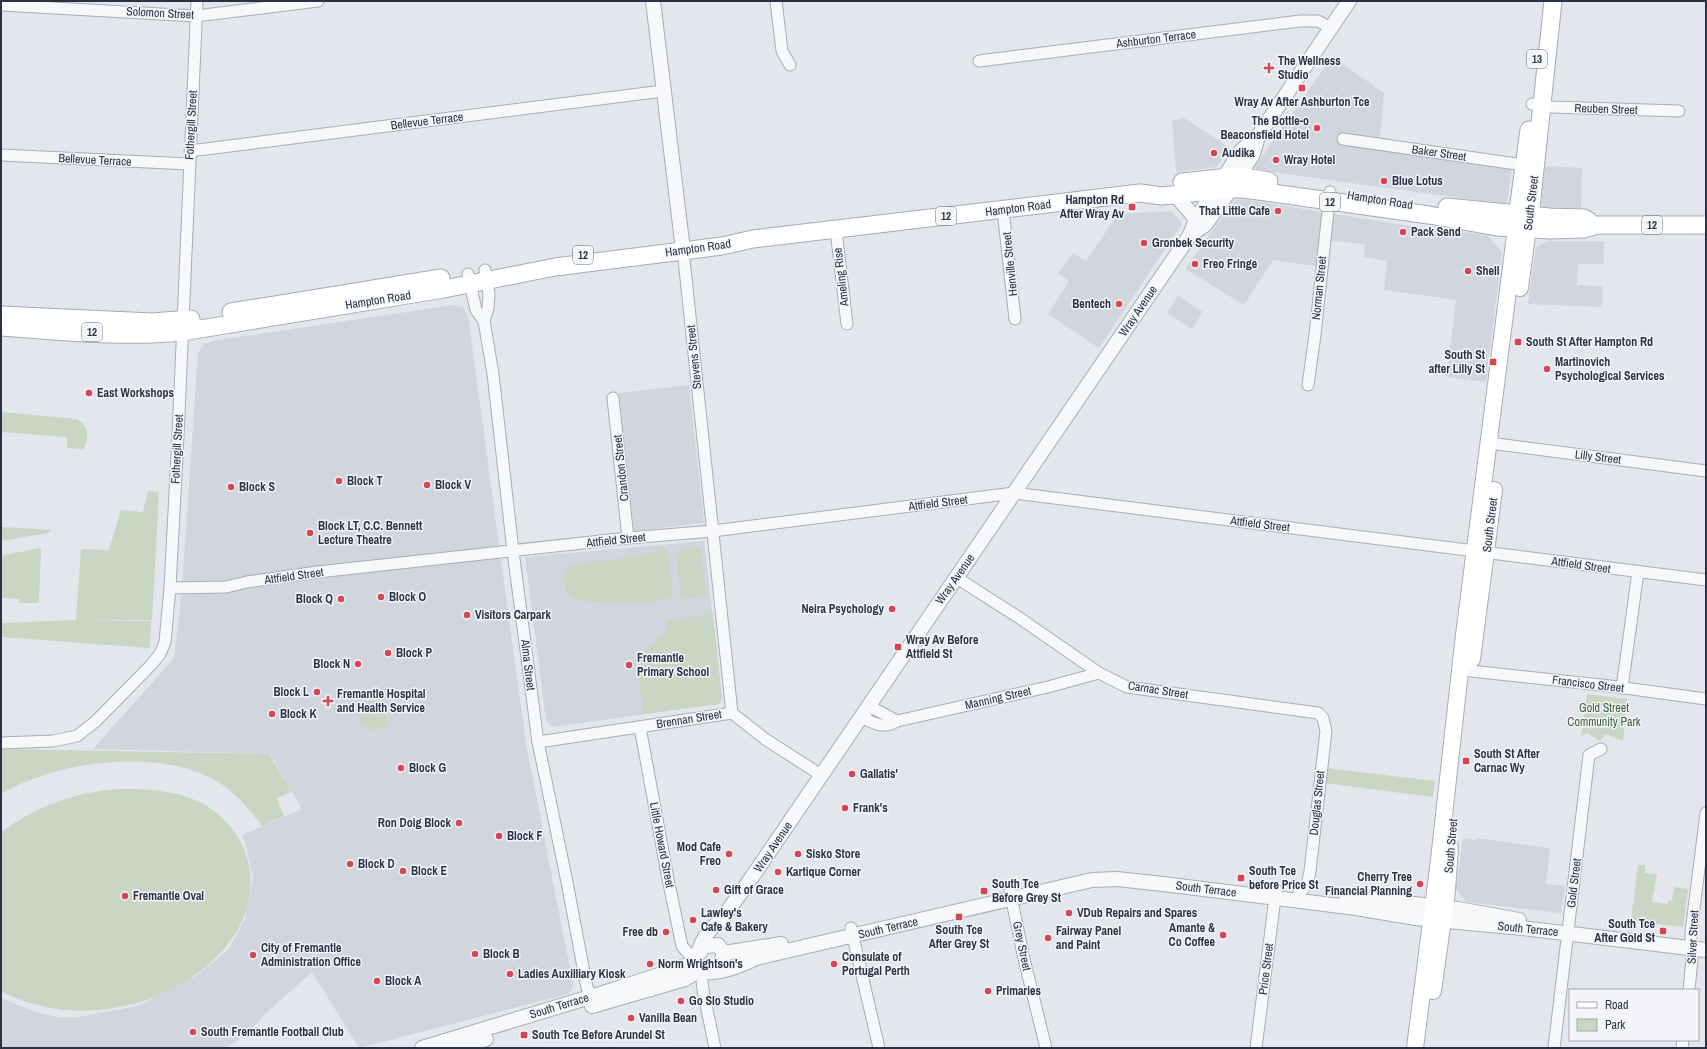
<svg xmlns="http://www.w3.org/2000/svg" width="1707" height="1049" viewBox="0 0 1707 1049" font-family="'Archivo Narrow',sans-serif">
<rect width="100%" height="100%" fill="#e3e6ec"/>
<g fill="#d1d5de">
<path d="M1332,57l52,36 -5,54 133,20 -5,36h-11l-239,-33 -2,-4z"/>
<path d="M1184,118l46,30 -13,19 -41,5 -4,-52z"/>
<path d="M1545,166l37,2 -1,40 -37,-1 -3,-3z"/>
<path d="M1243,199l153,25 91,11 15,17 -16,130 -39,-5 9,-77 -72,-10 3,-29 -23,-4 1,-13 -41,-4 -3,27 -48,-7 -29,45 -59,-36 46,-64 5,-5z"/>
<path d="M1172,211l10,13 -83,124 -51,-34 21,-33 -11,-8 15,-20 13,8 32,-47z"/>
<path d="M1548,241h56l-1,23h-25l-1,21 26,1 -1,21 -74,-3 8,-57z"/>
<path d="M1178,296l25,16 -11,17 -25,-16z"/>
<path d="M453,305l10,2 5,9 58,428 47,240 -1,6 -4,4 -209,54 -47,-76 -47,42 -18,20 -21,14h-225v-51l7,4 31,12 18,4h22l59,-11 58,-30 32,-26 17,-31 8,-40 -7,-33 -4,-11 60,-26 -32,-55 -177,-5 81,-91 7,-56 17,-249 6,-9 8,-3z"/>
<path d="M689,385l15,138 -70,8 -15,-138z"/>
<path d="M704,541l18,158 -3,5 -167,23 -6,-7 -21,-163z"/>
<path d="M1463,838l13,2 1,-2 73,10 -4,36 19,2 -4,27 -95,-11 -10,-13z"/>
</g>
<g fill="#c8d6c4">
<path d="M1,412l76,7c13,10 12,15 7,30l-17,-1v-11l-66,-5z"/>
<path d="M148,491l11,1 -7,128h-76l5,-71 28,1 12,-40 22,2z"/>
<path d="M1,527l51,3 -5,3 -46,8z"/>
<path d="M41,548l-2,55h-20v-4l-17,-1 -1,-38 3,-5z"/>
<path d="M700,548l6,48 -25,3 -5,-49z"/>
<path d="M668,550l5,47c-32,11 -68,7 -101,2 -7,-10 -14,-23 -1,-32 10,-7 36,-6 49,-8 16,-3 32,-7 48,-9z"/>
<path d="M713,613l9,86 -3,5 -76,10 -7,-55 30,-28 2,-10z"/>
<path d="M75,620l76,1 -1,27 -149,-11v-14z"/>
<path d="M1587,694l40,5 -4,42 -17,-7 -6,7 -13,-8 -6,3z"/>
<path d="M374,701l11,10 3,15 -14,4 -13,-5 -6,-21z"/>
<path d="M1,749l268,5 23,38 -15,6 7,18 -22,10c-15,-20 -32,-40 -55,-50 -58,-27 -152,-14 -206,18z"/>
<path d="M1326,768l109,13 -2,16 -109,-14z"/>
<path d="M121,789c25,0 51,1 74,11 53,23 72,85 40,134 -48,73 -158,98 -234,57v-159c36,-26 76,-41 120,-43z"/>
<path d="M1638,865h7v8l12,1 -5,28 16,2v-4l4,1 2,-14 14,2 -5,38 -52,-6z"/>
</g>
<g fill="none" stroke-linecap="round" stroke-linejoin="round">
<g stroke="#a8acb7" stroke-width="13">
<g id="minor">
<path d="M776,1l6,50 8,14"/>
<path d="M1,5l195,11 122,-15"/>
<path d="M979,61l321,-40h18l13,7"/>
<path d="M1532,104l19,3 128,4"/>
<path d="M1343,139l187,27"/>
<path d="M190,151l473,-60"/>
<path d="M1,155l188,9"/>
<path d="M1003,210l12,109"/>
<path d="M836,230l11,94"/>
<path d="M683,250l49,463"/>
<path d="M485,270l4,24 -1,14 -4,13 9,53 20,177 25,191 29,140 19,101 6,21"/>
<path d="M468,274l8,36 8,11"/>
<path d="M1308,385l7,-50 15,-143"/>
<path d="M613,398l15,140"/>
<path d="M1489,443l217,28"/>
<path d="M957,578l64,41 78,54 28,14 191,26 5,5 3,13 -16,140 -3,14 -8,8"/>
<path d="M170,588l56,-1 21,-5 71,-10 310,-34 85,-7 301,-38 692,87"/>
<path d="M1471,671l139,15 96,13"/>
<path d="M1622,688l16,-116"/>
<path d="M869,706l28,15"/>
<path d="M862,717c12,7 22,12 35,4l151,-34 51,-14"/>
<path d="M640,727l28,152 14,67 5,6 8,6"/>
<path d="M538,742l194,-29 33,26 56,36"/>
<path d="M1,743l52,-2 24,-5 19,-15 55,-56 9,-11 5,-12 5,-54 8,-152 19,-435"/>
<path d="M1010,891l14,68 22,89"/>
<path d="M851,928l28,120"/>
<path d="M701,971l2,19 12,58"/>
<path d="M1689,990l4,-41 -2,-9v-8l15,-119"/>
<path d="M1256,1048l20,-158"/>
<path d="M1554,1048l35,-293 12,-6"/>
<path d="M1682,1048l1,-8"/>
</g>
</g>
<g stroke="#a8acb7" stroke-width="16">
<g id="tertiary">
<path d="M653,1l30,249"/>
<path d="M1169,195l9,3 18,21"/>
<path d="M1190,235l15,-10 26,-36 22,-35 5,-18"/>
<path d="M1346,899l32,1 80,9 61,11"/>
<path d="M698,953c4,-12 10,-25 21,-30l33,-46 438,-642 6,-16 46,-69 16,-14 91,-135"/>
<path d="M724,953l57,-9"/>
<path d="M715,971l6,-8 3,-10 -6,-8 -13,1 -10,12c-1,28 47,7 61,0l336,-78 25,-1 46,5 193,24 60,10 106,10 184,22"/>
<path d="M592,1006l93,-27 14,-9"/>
<path d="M422,1048l191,-58 64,-21 18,-7"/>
<path d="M457,1048l29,-9"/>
</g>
</g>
<g stroke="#a8acb7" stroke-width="18">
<g id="secondary">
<path d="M1520,288l8,-60"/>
<path d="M1472,659l22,-169"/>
<path d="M1433,991l14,-100 3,-44"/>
<path d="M1415,1048l24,-188 25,-225 52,-407"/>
</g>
</g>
<g stroke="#a2aab8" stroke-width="19">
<g id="primary">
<path d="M1182,182l57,-6 30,5"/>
<path d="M1447,207l103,10 34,1 5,3"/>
<path d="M1516,225l13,-95"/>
<path d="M1529,226l24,-225"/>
<path d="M231,312l210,-34"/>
<path d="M1,315l151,7 39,-3"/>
<path d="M1,327c60,4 121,11 181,5l262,-43 111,-22 167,-21 31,-7 387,-46 22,3 69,-7h13l185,26 68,12 53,3 34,-1 14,-4h108"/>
</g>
</g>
<use href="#minor" stroke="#f7f8fa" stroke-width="11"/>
<use href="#tertiary" stroke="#f7f8fa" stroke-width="14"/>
<use href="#secondary" stroke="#fff" stroke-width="16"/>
<use href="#primary" stroke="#fff" stroke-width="17"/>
</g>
<g fill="#d54552" stroke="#f4f5f9" stroke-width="1.5">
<path d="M1267 62h4v4h4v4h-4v4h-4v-4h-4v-4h4z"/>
<rect x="1298" y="84" width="8" height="8" rx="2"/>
<circle cx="1317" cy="128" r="4"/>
<circle cx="1214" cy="153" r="4"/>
<circle cx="1276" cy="160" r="4"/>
<circle cx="1384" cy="181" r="4"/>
<rect x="1128" y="203" width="8" height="8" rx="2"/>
<circle cx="1278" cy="211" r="4"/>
<circle cx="1403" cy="232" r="4"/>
<circle cx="1144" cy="243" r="4"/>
<circle cx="1195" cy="264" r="4"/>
<circle cx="1468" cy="271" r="4"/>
<circle cx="1119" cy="304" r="4"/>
<rect x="1514" y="338" width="8" height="8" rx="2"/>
<rect x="1489" y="358" width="8" height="8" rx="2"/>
<circle cx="1547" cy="369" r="4"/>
<circle cx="89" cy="393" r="4"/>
<circle cx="339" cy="481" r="4"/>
<circle cx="427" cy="485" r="4"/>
<circle cx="231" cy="487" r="4"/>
<circle cx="310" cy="533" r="4"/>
<circle cx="381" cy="597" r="4"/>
<circle cx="341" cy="599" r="4"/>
<circle cx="892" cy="609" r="4"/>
<circle cx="467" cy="615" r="4"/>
<rect x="894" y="643" width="8" height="8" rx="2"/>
<circle cx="388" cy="653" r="4"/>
<circle cx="358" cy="664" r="4"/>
<circle cx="629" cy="665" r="4"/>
<circle cx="317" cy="692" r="4"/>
<path d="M326 695h4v4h4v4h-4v4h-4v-4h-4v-4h4z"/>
<circle cx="272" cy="714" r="4"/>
<rect x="1462" y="757" width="8" height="8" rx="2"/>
<circle cx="401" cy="768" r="4"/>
<circle cx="852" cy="774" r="4"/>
<circle cx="845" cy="808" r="4"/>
<circle cx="459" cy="823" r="4"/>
<circle cx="499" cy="836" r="4"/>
<circle cx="729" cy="854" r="4"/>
<circle cx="798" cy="854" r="4"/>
<circle cx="350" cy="864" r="4"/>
<circle cx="403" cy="871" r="4"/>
<circle cx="778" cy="872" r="4"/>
<rect x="1237" y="874" width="8" height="8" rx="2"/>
<circle cx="1420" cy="884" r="4"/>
<circle cx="716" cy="890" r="4"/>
<rect x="980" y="887" width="8" height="8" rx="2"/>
<circle cx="125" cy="896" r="4"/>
<circle cx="1069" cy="913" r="4"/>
<rect x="955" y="913" width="8" height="8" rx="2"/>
<circle cx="693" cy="920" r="4"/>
<rect x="1659" y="927" width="8" height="8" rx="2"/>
<circle cx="666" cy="932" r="4"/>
<circle cx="1223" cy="935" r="4"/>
<circle cx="1048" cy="938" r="4"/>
<circle cx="475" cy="954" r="4"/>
<circle cx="253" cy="955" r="4"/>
<circle cx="650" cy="964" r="4"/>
<circle cx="834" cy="964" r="4"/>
<circle cx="510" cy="974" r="4"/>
<circle cx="377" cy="981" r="4"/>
<circle cx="988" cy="991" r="4"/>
<circle cx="681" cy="1001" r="4"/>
<circle cx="631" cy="1018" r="4"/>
<circle cx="193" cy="1032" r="4"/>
<rect x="520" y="1031" width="8" height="8" rx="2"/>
</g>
<g text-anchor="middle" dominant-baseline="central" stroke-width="3" stroke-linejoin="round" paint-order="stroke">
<g fill="#f4f5f9" stroke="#676c7b" stroke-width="1">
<rect x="1527" y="50" width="20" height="18" rx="3"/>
<rect x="1320" y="193" width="20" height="18" rx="3"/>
<rect x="936" y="207" width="20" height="18" rx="3"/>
<rect x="1642" y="216" width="20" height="18" rx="3"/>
<rect x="573" y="246" width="20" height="18" rx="3"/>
<rect x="82" y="323" width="20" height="18" rx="3"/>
</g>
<g font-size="11" font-weight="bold" fill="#2a3245">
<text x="1537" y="59">13</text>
<text x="1330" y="202">12</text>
<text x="946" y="216">12</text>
<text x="1652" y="225">12</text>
<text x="583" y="255">12</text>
<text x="92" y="332">12</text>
</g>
<g font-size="12" fill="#2a3245" stroke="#f4f5f9">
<text transform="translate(160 13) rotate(3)">Solomon Street</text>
<text transform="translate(1156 39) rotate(-7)">Ashburton Terrace</text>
<text transform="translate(1606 109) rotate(2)">Reuben Street</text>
<text transform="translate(427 121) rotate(-7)">Bellevue Terrace</text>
<text transform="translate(191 125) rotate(-87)">Fothergill Street</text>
<text transform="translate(1439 153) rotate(8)">Baker Street</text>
<text transform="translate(95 160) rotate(3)">Bellevue Terrace</text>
<text transform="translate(1380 200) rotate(9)">Hampton Road</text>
<text transform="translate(1531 203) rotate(-83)">South Street</text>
<text transform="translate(1018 208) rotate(-7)">Hampton Road</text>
<text transform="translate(698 248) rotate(-8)">Hampton Road</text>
<text transform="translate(1010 264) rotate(-96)">Henville Street</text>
<text transform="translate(841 277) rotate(-97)">Ameling Rise</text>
<text transform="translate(1319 288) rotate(-84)">Norman Street</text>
<text transform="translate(378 300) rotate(-9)">Hampton Road</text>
<text transform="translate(1138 311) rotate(-56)">Wray Avenue</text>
<text transform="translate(694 357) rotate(-96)">Stevens Street</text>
<text transform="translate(177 449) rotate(-87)">Fothergill Street</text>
<text transform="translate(1598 457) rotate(7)">Lilly Street</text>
<text transform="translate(621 468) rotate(-96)">Crandon Street</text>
<text transform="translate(938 503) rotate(-7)">Attfield Street</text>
<text transform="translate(1260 524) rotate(7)">Attfield Street</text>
<text transform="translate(1490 525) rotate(-83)">South Street</text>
<text transform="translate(616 540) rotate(-6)">Attfield Street</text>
<text transform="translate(1581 565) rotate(8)">Attfield Street</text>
<text transform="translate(294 576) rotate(-8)">Attfield Street</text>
<text transform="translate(955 579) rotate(-55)">Wray Avenue</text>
<text transform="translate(528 665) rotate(83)">Alma Street</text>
<text transform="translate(1588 684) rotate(7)">Francisco Street</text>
<text transform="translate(1158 690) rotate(9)">Carnac Street</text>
<text transform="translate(998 698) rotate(-13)">Manning Street</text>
<text transform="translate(689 719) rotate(-9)">Brennan Street</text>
<text transform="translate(1317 803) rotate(-84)">Douglas Street</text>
<text transform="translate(662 845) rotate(79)">Little Howard Street</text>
<text transform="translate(1451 846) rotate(-85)">South Street</text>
<text transform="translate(773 847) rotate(-56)">Wray Avenue</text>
<text transform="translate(1574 883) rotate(-83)">Gold Street</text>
<text transform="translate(1206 889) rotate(7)">South Terrace</text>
<text transform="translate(888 928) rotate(-13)">South Terrace</text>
<text transform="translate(1528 929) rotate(6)">South Terrace</text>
<text transform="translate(1693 937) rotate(-87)">Silver Street</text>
<text transform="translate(1022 946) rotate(78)">Grey Street</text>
<text transform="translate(1266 969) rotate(-83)">Price Street</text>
<text transform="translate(559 1006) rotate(-17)">South Terrace</text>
</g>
<g font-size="12" font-weight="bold" fill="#2a3245" stroke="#f4f5f9" text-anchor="start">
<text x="1278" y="61">The Wellness<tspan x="1278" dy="14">Studio</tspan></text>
<text x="1302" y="102" text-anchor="middle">Wray Av After Ashburton Tce</text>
<text x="1309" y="121" text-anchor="end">The Bottle-o<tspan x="1309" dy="14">Beaconsfield Hotel</tspan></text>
<text x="1222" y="153">Audika</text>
<text x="1284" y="160">Wray Hotel</text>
<text x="1392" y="181">Blue Lotus</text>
<text x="1124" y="200" text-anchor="end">Hampton Rd<tspan x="1124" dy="14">After Wray Av</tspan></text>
<text x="1270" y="211" text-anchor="end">That Little Cafe</text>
<text x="1411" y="232">Pack Send</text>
<text x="1152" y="243">Gronbek Security</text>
<text x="1203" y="264">Freo Fringe</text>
<text x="1476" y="271">Shell</text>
<text x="1111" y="304" text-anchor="end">Bentech</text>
<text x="1526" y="342">South St After Hampton Rd</text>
<text x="1485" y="355" text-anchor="end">South St<tspan x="1485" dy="14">after Lilly St</tspan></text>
<text x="1555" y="362">Martinovich<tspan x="1555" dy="14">Psychological Services</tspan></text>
<text x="97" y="393">East Workshops</text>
<text x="347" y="481">Block T</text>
<text x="435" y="485">Block V</text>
<text x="239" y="487">Block S</text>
<text x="318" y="526">Block LT, C.C. Bennett<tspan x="318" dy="14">Lecture Theatre</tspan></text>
<text x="389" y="597">Block O</text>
<text x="333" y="599" text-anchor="end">Block Q</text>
<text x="884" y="609" text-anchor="end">Neira Psychology</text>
<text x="475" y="615">Visitors Carpark</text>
<text x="906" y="640">Wray Av Before<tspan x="906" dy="14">Attfield St</tspan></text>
<text x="396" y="653">Block P</text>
<text x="637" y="658">Fremantle<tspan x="637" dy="14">Primary School</tspan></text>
<text x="350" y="664" text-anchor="end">Block N</text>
<text x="309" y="692" text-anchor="end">Block L</text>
<text x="337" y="694">Fremantle Hospital<tspan x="337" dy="14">and Health Service</tspan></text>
<text x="280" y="714">Block K</text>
<text x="1474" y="754">South St After<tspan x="1474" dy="14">Carnac Wy</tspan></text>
<text x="409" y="768">Block G</text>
<text x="860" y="774">Gallatis'</text>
<text x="853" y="808">Frank's</text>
<text x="451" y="823" text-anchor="end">Ron Doig Block</text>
<text x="507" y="836">Block F</text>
<text x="721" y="847" text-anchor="end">Mod Cafe<tspan x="721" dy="14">Freo</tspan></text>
<text x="806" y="854">Sisko Store</text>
<text x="358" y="864">Block D</text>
<text x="411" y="871">Block E</text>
<text x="1249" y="871">South Tce<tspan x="1249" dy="14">before Price St</tspan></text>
<text x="786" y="872">Kartique Corner</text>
<text x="1412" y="877" text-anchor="end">Cherry Tree<tspan x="1412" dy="14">Financial Planning</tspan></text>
<text x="992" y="884">South Tce<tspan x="992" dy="14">Before Grey St</tspan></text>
<text x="724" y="890">Gift of Grace</text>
<text x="133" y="896">Fremantle Oval</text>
<text x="701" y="913">Lawley's<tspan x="701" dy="14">Cafe &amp; Bakery</tspan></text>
<text x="1077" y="913">VDub Repairs and Spares</text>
<text x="1655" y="924" text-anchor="end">South Tce<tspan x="1655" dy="14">After Gold St</tspan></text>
<text x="1215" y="928" text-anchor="end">Amante &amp;<tspan x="1215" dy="14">Co Coffee</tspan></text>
<text x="959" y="930" text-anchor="middle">South Tce<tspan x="959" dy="14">After Grey St</tspan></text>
<text x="1056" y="931">Fairway Panel<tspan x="1056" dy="14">and Paint</tspan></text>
<text x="658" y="932" text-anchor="end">Free db</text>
<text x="261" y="948">City of Fremantle<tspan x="261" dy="14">Administration Office</tspan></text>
<text x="483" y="954">Block B</text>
<text x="842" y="957">Consulate of<tspan x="842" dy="14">Portugal Perth</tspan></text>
<text x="658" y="964">Norm Wrightson's</text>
<text x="518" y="974">Ladies Auxilliary Kiosk</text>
<text x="385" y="981">Block A</text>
<text x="996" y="991">Primaries</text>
<text x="689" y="1001">Go Slo Studio</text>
<text x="639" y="1018">Vanilla Bean</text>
<text x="201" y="1032">South Fremantle Football Club</text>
<text x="532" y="1035">South Tce Before Arundel St</text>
</g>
<g font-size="12" fill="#3c6237" stroke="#f4f5f9">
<text x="1604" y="708">Gold Street<tspan x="1604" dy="14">Community Park</tspan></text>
</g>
</g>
<rect width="1707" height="1049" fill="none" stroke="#2a3245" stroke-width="4"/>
<rect x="1569" y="989" width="130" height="52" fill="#f4f5f9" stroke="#a3a7b1"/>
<rect x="1577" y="1002" width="20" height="6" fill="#ffffff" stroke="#a3a7b1"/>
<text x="1605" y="1009" font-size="12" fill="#2a3245">Road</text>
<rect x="1577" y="1019" width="20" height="12" fill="#c8d6c4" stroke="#a3a7b1"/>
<text x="1605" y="1029" font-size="12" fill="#2a3245">Park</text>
</svg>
